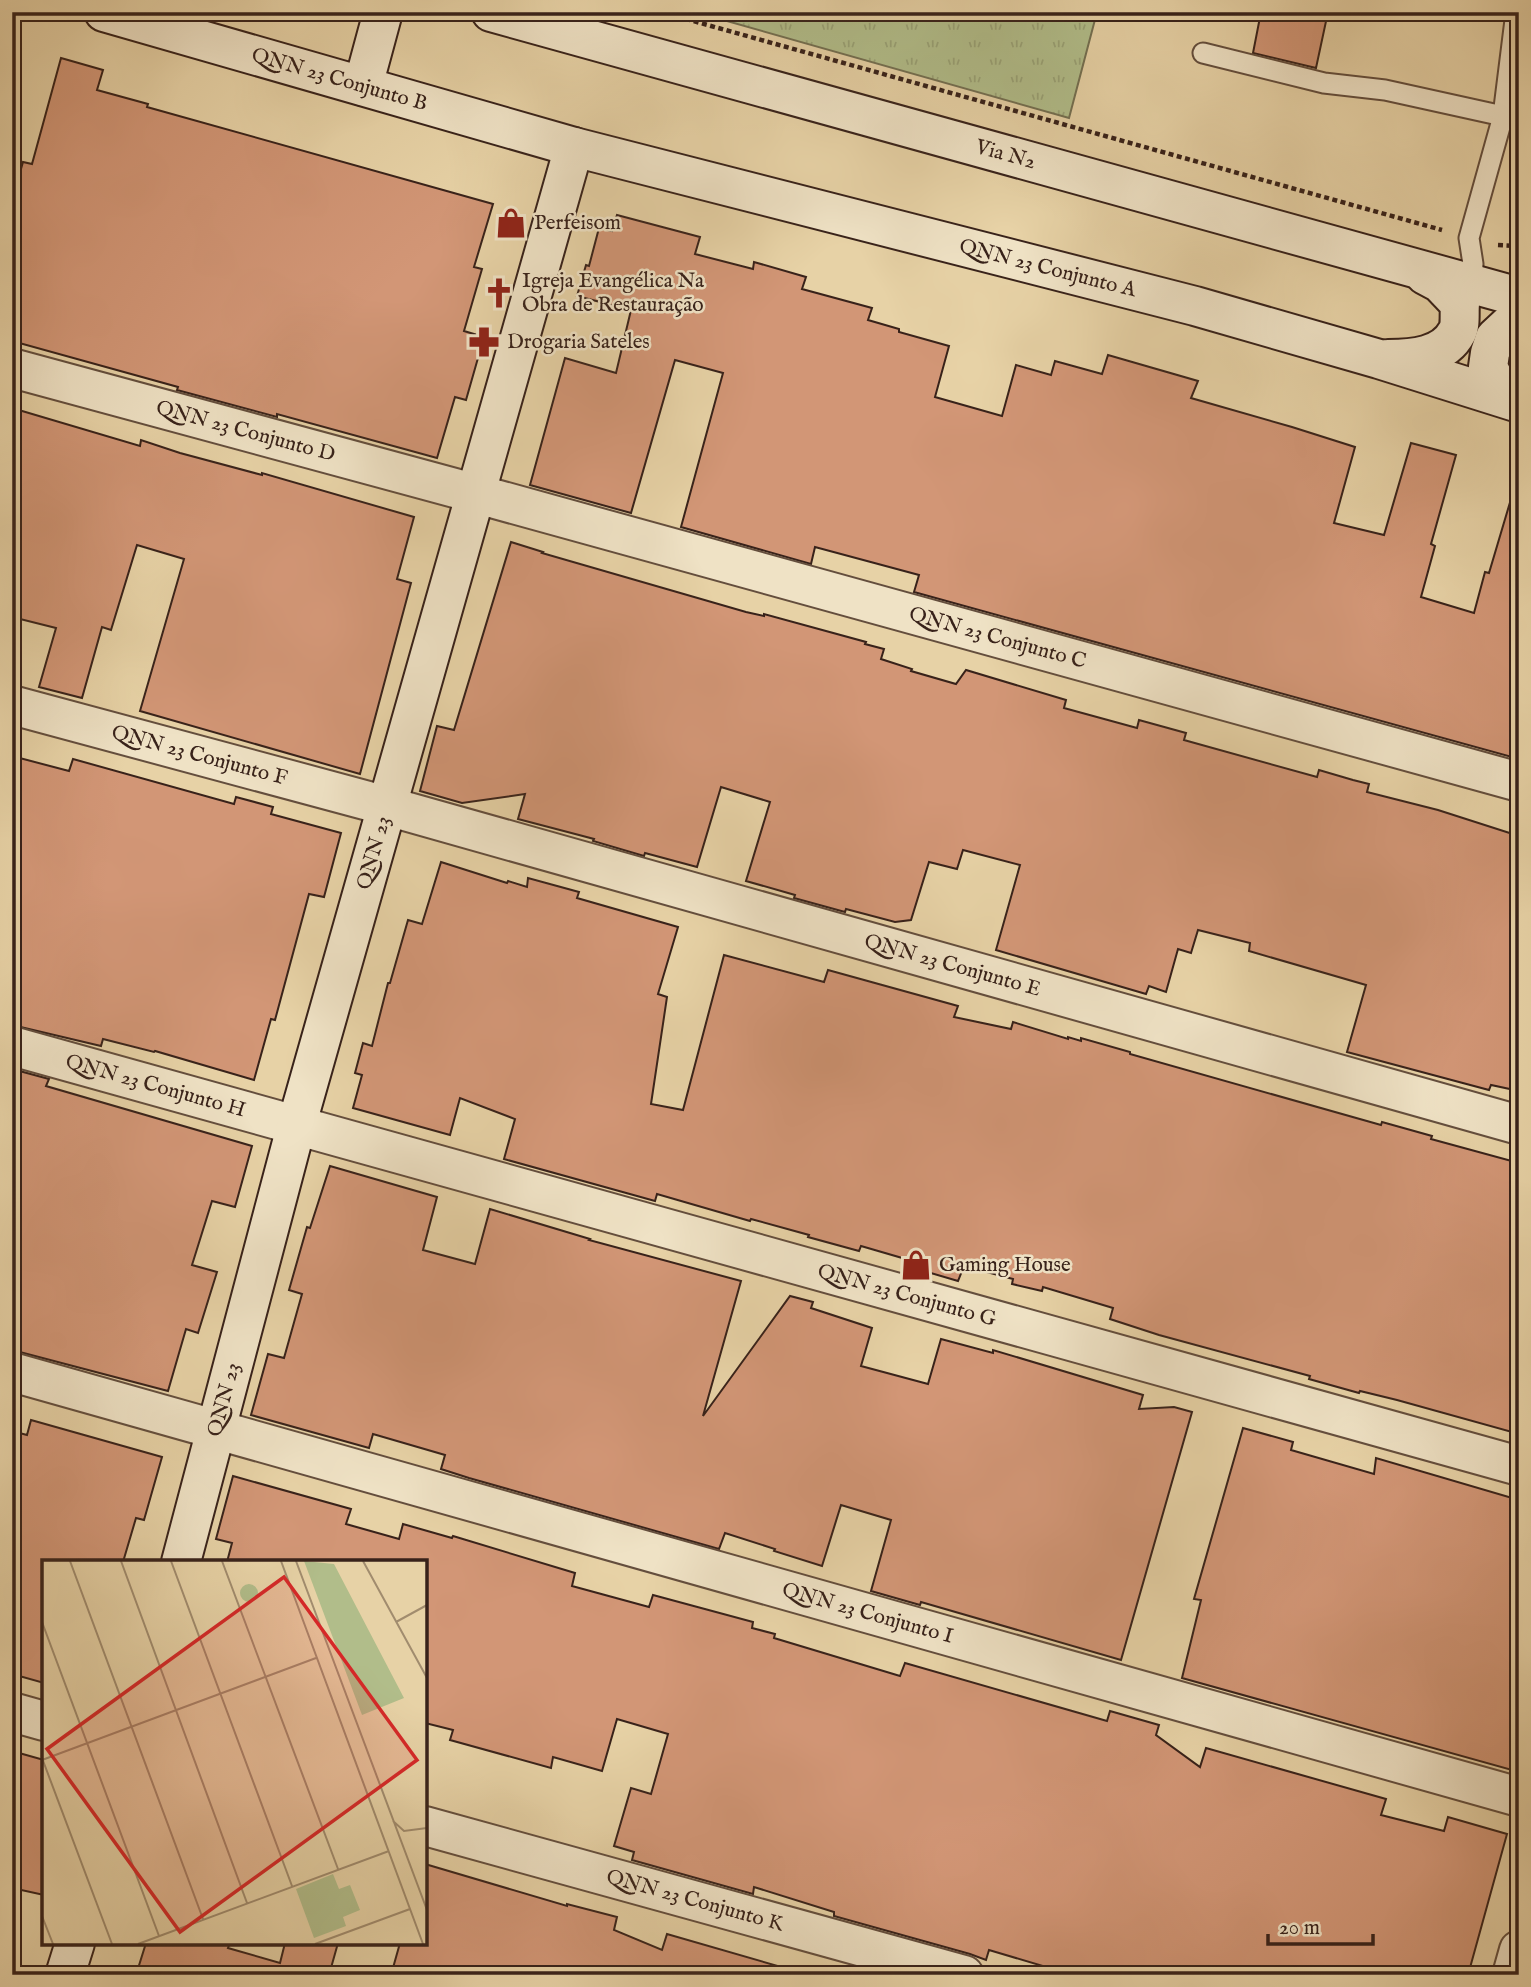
<svg xmlns="http://www.w3.org/2000/svg" width="1531" height="1987" viewBox="0 0 1531 1987" font-family="'IM FELL English',serif">
<defs>
<pattern id="grass-tufts" width="24" height="20" patternUnits="userSpaceOnUse" patternTransform="scale(1.75)"><rect width="24" height="20" fill="#b1bd8a"/><path d="M3 7l-1-3M5 7V3M7 7l1-3M15 17l-1-3M17 17v-4M19 17l1-3" fill="none" stroke="#99a276"/></pattern>
</defs>
<rect width="100%" height="100%" fill="#e7d2a6"/>
<filter id="stains"><feTurbulence type="fractalNoise" baseFrequency=".00286" numOctaves="4"/><feColorMatrix values="0 0 0 0 .2 0 0 0 0 .09 0 0 0 0 .02 0 0 0 .5 -.17"/></filter>
<radialGradient id="worn" r=".72"><stop offset=".6" stop-color="#630" stop-opacity="0"/><stop offset="1" stop-color="#630" stop-opacity=".3"/></radialGradient>
<path fill="url(#grass-tufts)" stroke="#747052" stroke-width="2" d="M695,12h402l-28,106z"/>
<g fill="#d29676" stroke="#38221a" stroke-width="2">
<path d="M1261,12h67l-12,56 -63,-15z"/>
<path d="M61,58l42,12 -6,20 51,14 -1,3 346,97 -19,63 8,2 -18,62 20,6 -18,63 -11,-3 -18,61 -160,-44v3l-100,-27 1,-3 -166,-46v-141l11,-38 9,2z"/>
<path d="M617,215l83,22 -5,17 58,15 1,-7 52,15 -4,12 70,19 -4,12 31,9v3l50,14 -14,51 67,19 14,-51 35,10 4,-14 47,13 6,-19 90,26 -7,17 101,29 63,20 -21,76 50,12 27,-92 45,12 -25,89 4,2 -14,51 53,16 11,-41 4,1 22,-74 8,1v259l-605,-167 5,-17 -104,-28 -4,17 -130,-37 42,-154 -48,-13 -44,153 -101,-28 35,-127 51,15 15,-63 -54,-14 9,-31 3,1 10,-38 13,3z"/>
<path d="M12,408l128,38 1,-6 39,13 82,22v-2l152,44 -17,62 14,4 -51,191 -220,-63 44,-152 -47,-14 -26,85 -9,-3 -20,71 -43,-11 17,-59 -44,-11z"/>
<path d="M511,542l32,10 -1,1 204,59 18,4v-2l102,28 -1,2 19,5 -3,10 31,10 -1,2 45,13 10,-14 100,30 -2,8 73,20 2,-8 47,13 -2,7 133,37 2,-7 34,10 16,4 -2,8 71,18 81,26v255l-28,-6 -2,5 -142,-38 19,-67 -117,-34 1,-8 -52,-13 -7,23 -13,-4 -12,43 -17,-6 -3,8 -150,-44 24,-85 -57,-15 -6,19 -28,-7 -18,58 -16,2 -49,-13 -1,3 -51,-14 1,-3 -49,-14 24,-79 -49,-15 -24,80 -52,-14 -1,3 -51,-15 1,-2 -15,-4 -61,-16 7,-25 -63,9 -42,-12 17,-65 17,4z"/>
<path d="M12,756l57,15 4,-12 161,45 2,-7 37,10 -2,7 70,19 -17,64 -15,-3 -34,126 -4,-1 -17,61 -99,-29 -1,1 -51,-13 -2,7 -89,-21z"/>
<path d="M441,862l66,21 1,-2 19,6 1,-9 51,14 -2,6 101,29 -20,67 9,3 -16,107 32,6 41,-155 100,27 4,-12 130,36 -4,11 57,12 2,-7 55,17v-2l13,4v-3l49,14v2l251,71 1,-3 50,14 -1,3 88,24v271l-122,-34 -37,-9 -1,2 -50,-14 1,-3 -151,-41 -49,-16 3,-11 -70,-21 -1,4 -30,-7 1,-5 -49,-13 -6,15 -51,-15 2,-6 -48,-14 -2,5 -51,-14 1,-2 -58,-16 -1,2 -93,-27 -2,7 -151,-42 11,-40 -55,-21 -10,37 -97,-27 9,-33 -7,-2 8,-30 9,3 16,-63h2l18,-63 14,4z"/>
<path d="M12,1069l37,10 -3,7 206,60 -17,61 -23,-6 -20,64 25,7 -19,61 -12,-4 -18,62 -152,-40 4,-13 -8,-2z"/>
<path d="M330,1166l107,31 -14,53 52,14 15,-55 100,30 -1,1 152,41 -38,135 87,-120 23,6 -2,6 61,20 -11,38 67,18 13,-45 52,14v-3l150,45 -4,14 35,-2 18,5 -71,248 -200,-58 -1,3 -49,-14 20,-71 -50,-15 -19,61 -48,-15 1,-2 -50,-16 -6,16 -250,-71 -28,-9 4,-14 -72,-21 -4,14 -118,-33 17,-61 16,4 18,-64 -13,-4 18,-63 3,1z"/>
<path d="M31,1420l131,37 -18,63 -8,-2 -13,44h-79v121l-32,-9v-243l15,4z"/>
<path d="M1243,1428l50,14 -2,8 83,24 2,-16 143,42v272l-337,-94 19,-78 -7,-1z"/>
<path d="M233,1476l118,33 -5,15 53,15 4,-15 49,14 1,-2 122,37 -3,13 77,21 4,-12 100,27 -1,6 23,6 -1,4 126,38 5,-13 202,58 3,-10 49,14 -3,10 44,32 6,-19 180,51 -5,16 63,16 4,-14 59,17 -39,141h-395l-84,-25 -3,10 -16,-6 -136,-38v-4l-80,-25 -1,7 -121,-34 2,-8 -20,-6 17,-58 20,6 17,-60 -51,-15 -15,52 -49,-14 -2,11 -101,-28 3,-10 -28,-7v-161h-198l5,-19 -16,-4z"/>
<path d="M12,1751l32,9v135l-32,-7z"/>
<path d="M425,1864l142,42v-2l50,13 -3,13 48,20 5,-16 114,33 -1,8h-389l9,-32h25z"/>
<path d="M146,1943h84l-2,5 52,15 5,-20h53l-9,32h-193z"/>
</g>
<g fill="none" stroke-linecap="round" stroke-linejoin="round">
<g stroke="#644e3d" stroke-width="23">
<g id="lane">
<path d="M1203,53l121,30 61,7 118,26"/>
<path d="M1472,284l1,-20 -4,-26 34,-122 13,-104"/>
</g>
</g>
<g stroke="#644e3d" stroke-width="42">
<g id="street">
<path id="s1" d="M12,368l465,126 1042,288"/>
<path id="s2" d="M12,705l375,101 1132,319"/>
<path id="s3" d="M12,1046l1507,420"/>
<path id="s4" d="M12,1372l1507,425"/>
<path d="M12,1712l32,9"/>
<path id="s5" d="M425,1826l539,149"/>
<path d="M1512,1975l7,-25"/>
</g>
</g>
<g stroke="#38221a" stroke-width="42">
<g id="secondary">
<path id="s6" d="M104,12l470,135 621,159 184,53 140,44"/>
<path id="s7" d="M491,12l1028,285"/>
<path d="M363,86l20,-74"/>
<path d="M1519,325h-10l-14,13 -5,15 -2,14 6,12 25,18"/>
<path d="M1388,359c24,0 56,-2 69,-27 4,-7 2,-20 3,-28l-20,-21 -15,-8"/>
<path id="s8" d="M181,1562l115,-435 278,-980"/>
<path d="M65,1975l10,-32"/>
</g>
</g>
<g stroke="#38221a" stroke-width="4.5" stroke-dasharray="5 3.5" stroke-linecap="butt">
<path d="M661,12l781,218"/>
<path d="M1498,245l21,1"/>
</g>
<use href="#lane" stroke="#efe2c5" stroke-width="19"/>
<use href="#street" stroke="#efe2c5" stroke-width="38"/>
<use href="#secondary" stroke="#efe2c5" stroke-width="38"/>
</g>
<defs>
<g id="shop-bare" transform="scale(2.415)"><path d="M-5-2.5h2.3a2.7 3.5 0 0 1 5.4 0H5L5.5 6h-11ZM-1.5-2.5h3a1.5 2.3 0 0 0-3 0Z" fill="#8f2418" stroke="#efe2c5" stroke-width="2.5" paint-order="stroke"/></g>
<g id="church-bare" transform="scale(2.415)"><path d="M-1.2-6h2.4v3.5h3.3v2.4h-3.3V6h-2.4V-.1h-3.3v-2.4h3.3Z" fill="#8f2418" stroke="#efe2c5" stroke-width="2.5" paint-order="stroke"/></g>
<g id="pharmacy-bare" transform="scale(2.415)"><path d="M-2-6h4v4h4v4h-4v4h-4v-4h-4v-4h4Z" fill="#8f2418" stroke="#efe2c5" stroke-width="2.5" paint-order="stroke"/></g>
</defs>
<g fill-rule="evenodd">
<use href="#shop-bare" x="511" y="223"/>
<use href="#church-bare" x="499" y="293"/>
<use href="#pharmacy-bare" x="484" y="342"/>
<use href="#shop-bare" x="916" y="1265"/>
</g>
<g text-anchor="middle" dominant-baseline="central" stroke-width="5" stroke-linejoin="round" paint-order="stroke">
<g font-size="21" fill="#38221a" stroke="#efe2c5">
<text stroke="none"><textPath href="#s6" startOffset="245">QNN 23 Conjunto B</textPath></text>
<text stroke="none"><textPath href="#s7" startOffset="534">Via N2</textPath></text>
<text stroke="none"><textPath href="#s6" startOffset="978">QNN 23 Conjunto A</textPath></text>
<text stroke="none"><textPath href="#s1" startOffset="242">QNN 23 Conjunto D</textPath></text>
<text stroke="none"><textPath href="#s1" startOffset="1022">QNN 23 Conjunto C</textPath></text>
<text stroke="none"><textPath href="#s2" startOffset="194">QNN 23 Conjunto F</textPath></text>
<text stroke="none"><textPath href="#s8" startOffset="735">QNN 23</textPath></text>
<text stroke="none"><textPath href="#s2" startOffset="976">QNN 23 Conjunto E</textPath></text>
<text stroke="none"><textPath href="#s3" startOffset="149">QNN 23 Conjunto H</textPath></text>
<text stroke="none"><textPath href="#s3" startOffset="929">QNN 23 Conjunto G</textPath></text>
<text stroke="none"><textPath href="#s8" startOffset="168">QNN 23</textPath></text>
<text stroke="none"><textPath href="#s4" startOffset="889">QNN 23 Conjunto I</textPath></text>
<text stroke="none"><textPath href="#s5" startOffset="280">QNN 23 Conjunto K</textPath></text>
</g>
<g font-size="21" fill="#38221a" stroke="#efe2c5" text-anchor="start">
<text x="534" y="223">Perfeisom</text>
<text x="522" y="281">Igreja Evangélica Na<tspan x="522" dy="24">Obra de Restauração</tspan></text>
<text x="507" y="342">Drogaria Sateles</text>
<text x="939" y="1265">Gaming House</text>
</g>
</g>
<g transform="translate(42 1560)">
<rect width="385" height="385" fill="#e7d2a6"/>
<path d="M262,1l30,3 70,134 -42,17zM198 33a9 9 0 1 1 18 0a9 9 0 1 1-18 0Z" fill="#b1bd8a"/>
<path d="M291,314l6,15 11,-4 10,25 -17,7 3,9 -32,12 -18,-49z" fill="#b1bd8a"/>
<path fill="none" stroke="#a18c6e" stroke-width="2" d="M28,1l133,358M79,1l126,342M129,1l121,325M180,1l116,308M239,1l142,383M254,1l131,349M321,1l64,117M0,62l117,314M354,62l31,-17M0,198l70,186M0,200l274,-102M351,261l11,10 23,-3M0,356l11,28M96,384l251,-93M273,384l95,-35"/>
<path fill="#d62828" fill-opacity="0.15" stroke="#d62828" stroke-width="3.5" d="M242,17l133,183 -237,172 -133,-183z"/>
<rect width="385" height="385" fill="none" stroke="#38221a" stroke-width="3.5"/>
</g>
<rect width="1531" height="1987" fill="none" stroke="#e7d2a6" stroke-width="42"/>
<rect x="14" y="14" width="1503" height="1959" fill="none" stroke="#38221a" stroke-width="3.5"/>
<rect x="21" y="21" width="1489" height="1945" fill="none" stroke="#38221a" stroke-width="2"/>
<path d="M1268 1934v10h105v-10" fill="none" stroke="#38221a" stroke-width="3.5"/>
<text x="1279" y="1934" font-size="21" fill="#38221a" stroke="#efe2c5" stroke-width="5" paint-order="stroke">20 m</text>
<rect width="100%" height="100%" filter="url(#stains)"/>
<rect width="100%" height="100%" fill="url(#worn)"/>
</svg>
